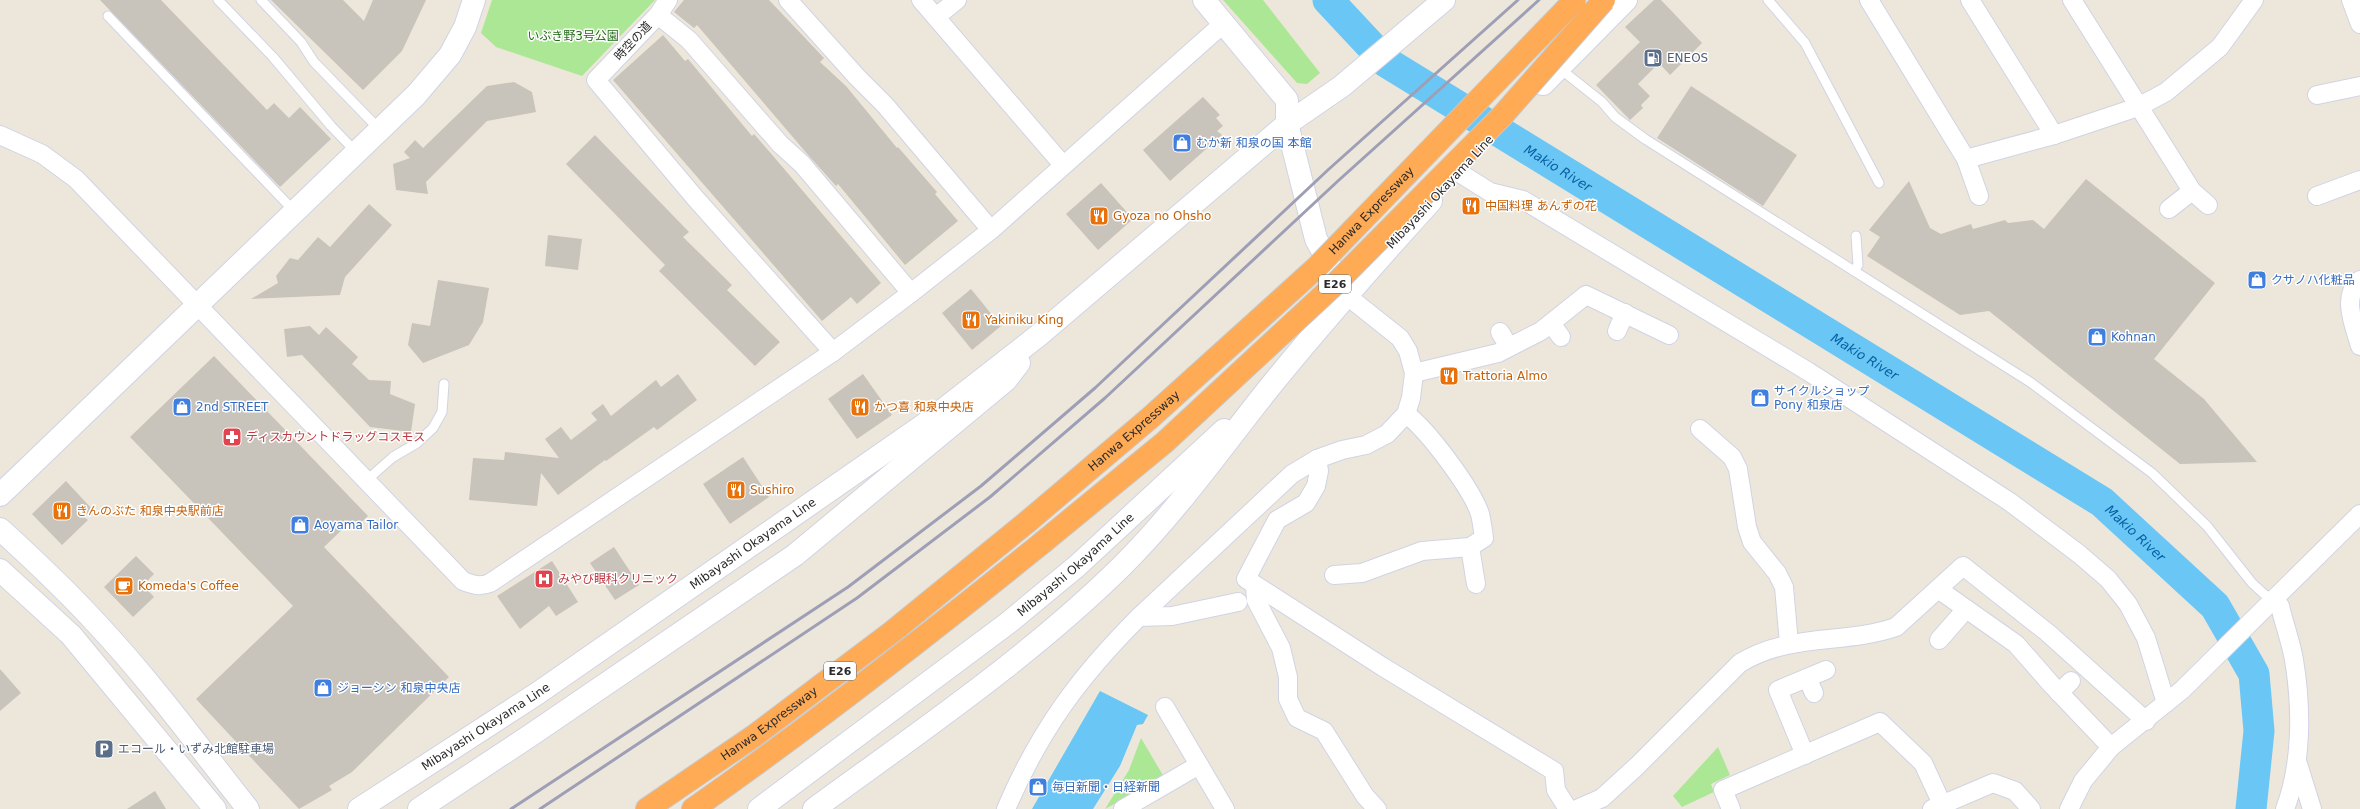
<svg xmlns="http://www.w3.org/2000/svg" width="2360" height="809" viewBox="0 0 2360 809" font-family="'DejaVu Sans','Noto Sans JP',sans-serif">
<rect width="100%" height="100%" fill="#ede7db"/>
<g fill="#abe795">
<path d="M492,0h163l-73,76 -86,-29 -15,-14z"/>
<path d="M1223,0h40l57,73 -13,11 -10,-1z"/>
<path d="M1141,738l23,39 -59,32 24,-39z"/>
<path d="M1718,747l12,28 -19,9 3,8 -32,15 -9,-11z"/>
</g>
<path fill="#69c6f5" d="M1100,691l48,24 -5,9 -6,1 -17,41 -27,43h-61z"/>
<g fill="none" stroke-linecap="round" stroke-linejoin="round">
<path stroke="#69c6f5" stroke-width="31" id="s1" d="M1328,0l58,62 716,440 113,104 39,68 5,57 -8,78"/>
</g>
<g fill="#c8c3bb">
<path d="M100,0h61l106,110 7,-7 15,15 11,-11 31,32 -51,48z"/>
<path d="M271,0h72l21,21 9,-21h53l-24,51 -39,39z"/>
<path d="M684,0h85l55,58 -4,4 26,24 51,62 1,-1 39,45 -2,2 23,27 -53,44 -67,-81 -2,2 -27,-30 -112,-131 -3,3 -20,-16z"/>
<path d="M1654,0h7l41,43 -32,32 -11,-12 -21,21 12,12 -9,9 2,3 -13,12 -34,-35 44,-43 -15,-15z"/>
<path d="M663,35l22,26 3,-2 64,77 2,-2 20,23 107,126 -24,21 -6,-7 -29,24 -209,-241z"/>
<path d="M514,82l18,10 4,20 -49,9 -61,61 2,12 -32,-4 -3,-26 17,-6 -6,-6 11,-12 8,8 64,-62z"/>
<path d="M1691,86l106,69 -34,51 -106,-68z"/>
<path d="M1203,97l17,18 -4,3 7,8 -6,5 5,4 -52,46 -27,-31z"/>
<path d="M595,135l94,97 -6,5 49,48 -5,5 53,52 -25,24 -96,-95 6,-6 -99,-101z"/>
<path d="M2086,179l129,104 -61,76 50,40 53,63 -77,2 -191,-153 -29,4 -93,-59 13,-19 -11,-7 40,-49 21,47 11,6 30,-10 2,5 32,-9 3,3 25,-3 11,9z"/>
<path d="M1101,183l32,36 -35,31 -32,-36z"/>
<path d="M369,204l23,21 -47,52 -5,18 -89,4 27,-16 -2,-7 14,-18 8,2 20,-23 12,10z"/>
<path d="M548,235l34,4 -4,31 -33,-4z"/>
<path d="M438,280l51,8 -6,34 -14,23 -46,18 -15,-18 4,-22 18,3z"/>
<path d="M971,289l30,37 -29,24 -30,-37z"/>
<path d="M310,326l9,9 7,-8 32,30 -6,7 17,16 22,1 -1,13 25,10 -4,28 -41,-5 -68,-72 -15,2 -3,-28z"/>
<path d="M214,356l154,160 -15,14 -5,-6 -24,23 125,130 -97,95 -23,14 3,4 -33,19 -103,-110 97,-93 -163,-169z"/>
<path d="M678,374l19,26 -40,30 -3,-3 -48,34 -1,-1 -47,35 -17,-22 -4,33 -68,-6 4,-42 31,2 1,-8 54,6 -14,-19 16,-12 10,13 26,-20 -6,-7 12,-9 8,12 45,-36 5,7z"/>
<path d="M863,374l29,41 -35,24 -29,-40z"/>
<path d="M743,457l26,40 -39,27 -27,-40z"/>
<path d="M66,481l26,28 -8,8 4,3 -26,25 -30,-31z"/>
<path d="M614,547l25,38 -24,15 -25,-37z"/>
<path d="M136,556l18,18 -11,11 11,12 -21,20 -29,-30z"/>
<path d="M552,561l26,41 -22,14 -7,-10 -29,23 -23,-33z"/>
<path d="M0,669l21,24 -21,18z"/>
<path d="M155,791l11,18h-39z"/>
</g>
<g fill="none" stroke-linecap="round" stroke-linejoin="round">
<g stroke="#d0d3e4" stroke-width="11">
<g id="lane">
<path d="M218,0l55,57 58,69 25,26"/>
<path d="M261,0l40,42 13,20 65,67"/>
<path d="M1768,0l37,43 74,140"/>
<path d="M108,16l186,195"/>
<path d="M1568,75l34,27 13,15 30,22 385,243 122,91 55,53 45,57 12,11 10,6"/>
<path d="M1854,271l4,-6 -2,-29"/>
<path d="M367,480l26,-23 24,-14 16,-15 9,-16 2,-28"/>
</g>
</g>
<g stroke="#d0d3e4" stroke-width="20">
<g id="street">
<path d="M668,0l-10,15 -62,65 100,119 137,153"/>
<path d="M788,0l69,77 28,28 106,125"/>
<path d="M921,0l142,165"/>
<path d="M1869,0l97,159 13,37"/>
<path d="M1970,0l84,135"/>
<path d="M2072,0l120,191 16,14"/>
<path d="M2351,0l9,24"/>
<path d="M658,15l31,25 91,104 22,20 109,129"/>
<path d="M936,17l21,-17"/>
<path d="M2317,95l43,-9"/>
<path d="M0,135l42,19 34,25 387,402c10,4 17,6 27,2l343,-231 78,-59 80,-63 233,-207"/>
<path d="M1966,159l88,-24 84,-28 28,-15 54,-45 34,-47"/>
<path d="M1458,172l32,20 33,8 286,172 201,130 69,52 29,25 20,25 18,34 20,65"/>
<path d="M2317,196l43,-16"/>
<path d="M2169,209l23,-18"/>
<path d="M2360,280c-19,17 -6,45 0,66"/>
<path d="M1551,323l10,14"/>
<path d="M1617,331l8,-18"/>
<path d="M1500,332l9,15"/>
<path d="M1414,373l84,-20 43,-22 45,-36 83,40"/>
<path d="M1700,429l32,28 6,12 9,58 5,15 25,31 7,14 5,57"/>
<path d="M1317,459l2,12 -3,15 -10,17 -29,17 -31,59 137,88 171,104 2,19 12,19"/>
<path d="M1470,547l6,37"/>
<path d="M1334,575l28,-2 60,-22 48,-4 14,-9c-1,-7 -2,-16 -4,-24 -8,-25 -53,-85 -74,-100"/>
<path d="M1255,586l1,14 25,48 7,29v22l9,19 27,13 41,65 12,13"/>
<path d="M1938,589l78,55 35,40 60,63"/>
<path d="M2274,600l6,6c4,18 11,36 14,54 8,48 8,104 -9,149"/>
<path d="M1139,617l33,-1 66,-14"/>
<path d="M1939,640l27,-31"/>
<path d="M1807,678l7,15"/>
<path d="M2059,693l12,-12"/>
<path d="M1165,707l60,102"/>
<path d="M1805,755l-27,-65 48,-20"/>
<path d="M2298,764l14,45"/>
<path d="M1006,809c34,-79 73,-132 133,-192l153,-143 25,-15 25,-9 24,-5 21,-11 19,-20 5,-16 3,-25 -6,-22 -8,-13 -54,-43"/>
<path d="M1123,809l76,-44"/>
<path d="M1577,809l25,-11 35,-32 103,-103c52,-31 103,-18 156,-36l67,-61 85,67 98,88"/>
<path d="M1731,809l-8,-19 157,-68 43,41 19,41"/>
<path d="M1932,809l61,-26 22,8 16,18"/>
<path d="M2069,809l14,-28 28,-34 71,-57 178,-176"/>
</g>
</g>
<g stroke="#d0d3e4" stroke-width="24">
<g id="secondary">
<path d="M1204,0l83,100v24l29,115 30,56"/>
<path d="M1543,84l83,-84"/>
<path d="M0,495l416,-400 34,-40 15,-28 9,-27"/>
<path d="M0,529c34,31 67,62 98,96 54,58 101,122 150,184"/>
<path d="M0,570l71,65 144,174"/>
<path id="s2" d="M359,809l179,-116 387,-269 114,-89 248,-211 55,-38 102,-86"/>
<path d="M419,809l112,-74 264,-180 211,-175 13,-17"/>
<path id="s3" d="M759,809l249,-186 69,-57 147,-136"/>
<path d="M814,809c105,-77 216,-152 309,-244 53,-53 96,-114 142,-172 53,-66 109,-129 166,-192"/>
</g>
</g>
<g stroke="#c8c8c8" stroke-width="24">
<g id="highway">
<path id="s4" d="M647,809l107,-73 138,-104 134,-109"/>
<path d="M693,809c120,-84 235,-174 349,-266"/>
</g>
</g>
<use href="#lane" stroke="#fff" stroke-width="9"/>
<use href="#street" stroke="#fff" stroke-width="18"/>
<use href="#secondary" stroke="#fff" stroke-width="22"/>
<use href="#highway" stroke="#ffaa54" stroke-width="22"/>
<g stroke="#9e9fb6" stroke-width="3">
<path d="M511,809l337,-222 133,-101 114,-98 234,-219 189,-169"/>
<path d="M540,809l317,-211 133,-101 115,-99 234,-218 200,-180"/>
</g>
<g stroke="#c8c8c8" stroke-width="24" stroke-linecap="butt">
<g id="highway-bridge">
<path id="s5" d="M1026,523l125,-106 165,-149 259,-268"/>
<path d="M1042,543l123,-101 166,-154 171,-172 102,-116"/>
</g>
</g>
<use href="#highway-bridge" stroke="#ffaa54" stroke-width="22"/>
</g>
<defs>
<g id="fuel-square" transform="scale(1)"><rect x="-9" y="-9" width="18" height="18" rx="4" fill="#5c6f8a" stroke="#fff"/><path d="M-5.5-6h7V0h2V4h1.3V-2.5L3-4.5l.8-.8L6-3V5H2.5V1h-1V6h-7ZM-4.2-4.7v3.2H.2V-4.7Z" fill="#fff"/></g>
<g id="shop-square" transform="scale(1)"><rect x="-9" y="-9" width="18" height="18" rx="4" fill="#3f7fe0" stroke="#fff"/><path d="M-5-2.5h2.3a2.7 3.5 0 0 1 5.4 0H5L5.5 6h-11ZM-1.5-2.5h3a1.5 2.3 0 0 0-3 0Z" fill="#fff"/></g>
<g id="restaurant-square" transform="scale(1)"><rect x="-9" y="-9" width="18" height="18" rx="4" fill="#e8710a" stroke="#fff"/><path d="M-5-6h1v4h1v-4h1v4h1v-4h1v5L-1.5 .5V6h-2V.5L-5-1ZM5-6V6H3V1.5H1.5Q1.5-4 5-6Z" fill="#fff"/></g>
<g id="pharmacy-square" transform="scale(1)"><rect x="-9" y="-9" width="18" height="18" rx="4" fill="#e0444e" stroke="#fff"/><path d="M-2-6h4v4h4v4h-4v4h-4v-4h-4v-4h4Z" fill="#fff"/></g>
<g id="hospital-square" transform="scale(1)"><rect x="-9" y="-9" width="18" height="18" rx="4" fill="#e0444e" stroke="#fff"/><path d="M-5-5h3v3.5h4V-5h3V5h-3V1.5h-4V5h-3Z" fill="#fff"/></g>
<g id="cafe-square" transform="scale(1)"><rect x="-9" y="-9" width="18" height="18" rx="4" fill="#e8710a" stroke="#fff"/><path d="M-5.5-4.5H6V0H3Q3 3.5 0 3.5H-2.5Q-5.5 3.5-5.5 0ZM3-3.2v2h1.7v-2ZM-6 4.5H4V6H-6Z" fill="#fff"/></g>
<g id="parking-square" transform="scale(1)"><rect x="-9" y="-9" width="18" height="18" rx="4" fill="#5c6f8a" stroke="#fff"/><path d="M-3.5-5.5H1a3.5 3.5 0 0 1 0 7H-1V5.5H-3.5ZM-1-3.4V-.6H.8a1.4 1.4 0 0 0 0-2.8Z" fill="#fff"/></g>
</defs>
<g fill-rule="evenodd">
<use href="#fuel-square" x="1653" y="58"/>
<use href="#shop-square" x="1182" y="143"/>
<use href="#restaurant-square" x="1471" y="206"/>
<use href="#restaurant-square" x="1099" y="216"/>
<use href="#shop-square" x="2257" y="280"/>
<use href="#restaurant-square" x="971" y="320"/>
<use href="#shop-square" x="2097" y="337"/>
<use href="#restaurant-square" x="1449" y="376"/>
<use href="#shop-square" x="1760" y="398"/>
<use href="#shop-square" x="182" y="407"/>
<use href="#restaurant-square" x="860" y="407"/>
<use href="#pharmacy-square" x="232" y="437"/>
<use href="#restaurant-square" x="736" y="490"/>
<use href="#restaurant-square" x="62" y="511"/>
<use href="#shop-square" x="300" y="525"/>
<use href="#hospital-square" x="544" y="579"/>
<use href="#cafe-square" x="124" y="586"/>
<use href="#shop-square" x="323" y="688"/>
<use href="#parking-square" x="104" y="749"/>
<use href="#shop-square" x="1038" y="787"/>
</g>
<g text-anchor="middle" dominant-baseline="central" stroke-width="3" stroke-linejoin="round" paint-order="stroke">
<g fill="#fff" stroke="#6a6a6a" stroke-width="1">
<rect x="1319" y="275" width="32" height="18" rx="3"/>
<rect x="824" y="662" width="32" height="18" rx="3"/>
</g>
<g font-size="11" font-weight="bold" fill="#2a2a2a">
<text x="1335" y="284">E26</text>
<text x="840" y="671">E26</text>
</g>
<g font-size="12" fill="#226b16" stroke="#fff">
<text x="573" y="36">いぶき野3号公園</text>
</g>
<g font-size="12" fill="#2a2a2a" stroke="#fff">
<text transform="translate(633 41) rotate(-47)">時空の道</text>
<text transform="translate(1440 192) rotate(-47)">Mibayashi Okayama Line</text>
<text stroke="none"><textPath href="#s5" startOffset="466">Hanwa Expressway</textPath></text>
<text stroke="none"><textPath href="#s5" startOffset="142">Hanwa Expressway</textPath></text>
<text stroke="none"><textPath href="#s2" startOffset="475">Mibayashi Okayama Line</textPath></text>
<text stroke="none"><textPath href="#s3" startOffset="400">Mibayashi Okayama Line</textPath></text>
<text stroke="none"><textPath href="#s4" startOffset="149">Hanwa Expressway</textPath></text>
<text stroke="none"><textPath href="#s2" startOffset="151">Mibayashi Okayama Line</textPath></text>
</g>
<g font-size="12" fill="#4e5e75" stroke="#fff" text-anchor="start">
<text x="1667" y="58">ENEOS</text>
<text x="118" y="749">エコール・いずみ北館駐車場</text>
</g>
<g font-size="12" fill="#366cbe" stroke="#fff" text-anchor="start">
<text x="1196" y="143">むか新 和泉の国 本館</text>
<text x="2271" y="280">クサノハ化粧品</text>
<text x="2111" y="337">Kohnan</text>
<text x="1774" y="391">サイクルショップ<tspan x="1774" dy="14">Pony 和泉店</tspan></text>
<text x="196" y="407">2nd STREET</text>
<text x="314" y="525">Aoyama Tailor</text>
<text x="337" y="688">ジョーシン 和泉中央店</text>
<text x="1052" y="787">毎日新聞・日経新聞</text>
</g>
<g font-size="12" fill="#c56008" stroke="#fff" text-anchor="start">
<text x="1485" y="206">中国料理 あんずの花</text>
<text x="1113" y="216">Gyoza no Ohsho</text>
<text x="985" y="320">Yakiniku King</text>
<text x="1463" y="376">Trattoria Almo</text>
<text x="874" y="407">かつ喜 和泉中央店</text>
<text x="750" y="490">Sushiro</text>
<text x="76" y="511">きんのぶた 和泉中央駅前店</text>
<text x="138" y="586">Komeda's Coffee</text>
</g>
<g font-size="12" fill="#be3a42" stroke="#fff" text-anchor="start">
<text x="246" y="437">ディスカウントドラッグコスモス</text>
<text x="558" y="579">みやび眼科クリニック</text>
</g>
<g font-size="13" font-style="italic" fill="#0661a2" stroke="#fff">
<text stroke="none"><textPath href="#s1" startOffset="287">Makio River</textPath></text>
<text stroke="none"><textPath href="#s1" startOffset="647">Makio River</textPath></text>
<text stroke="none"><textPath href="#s1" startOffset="971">Makio River</textPath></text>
</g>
</g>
</svg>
